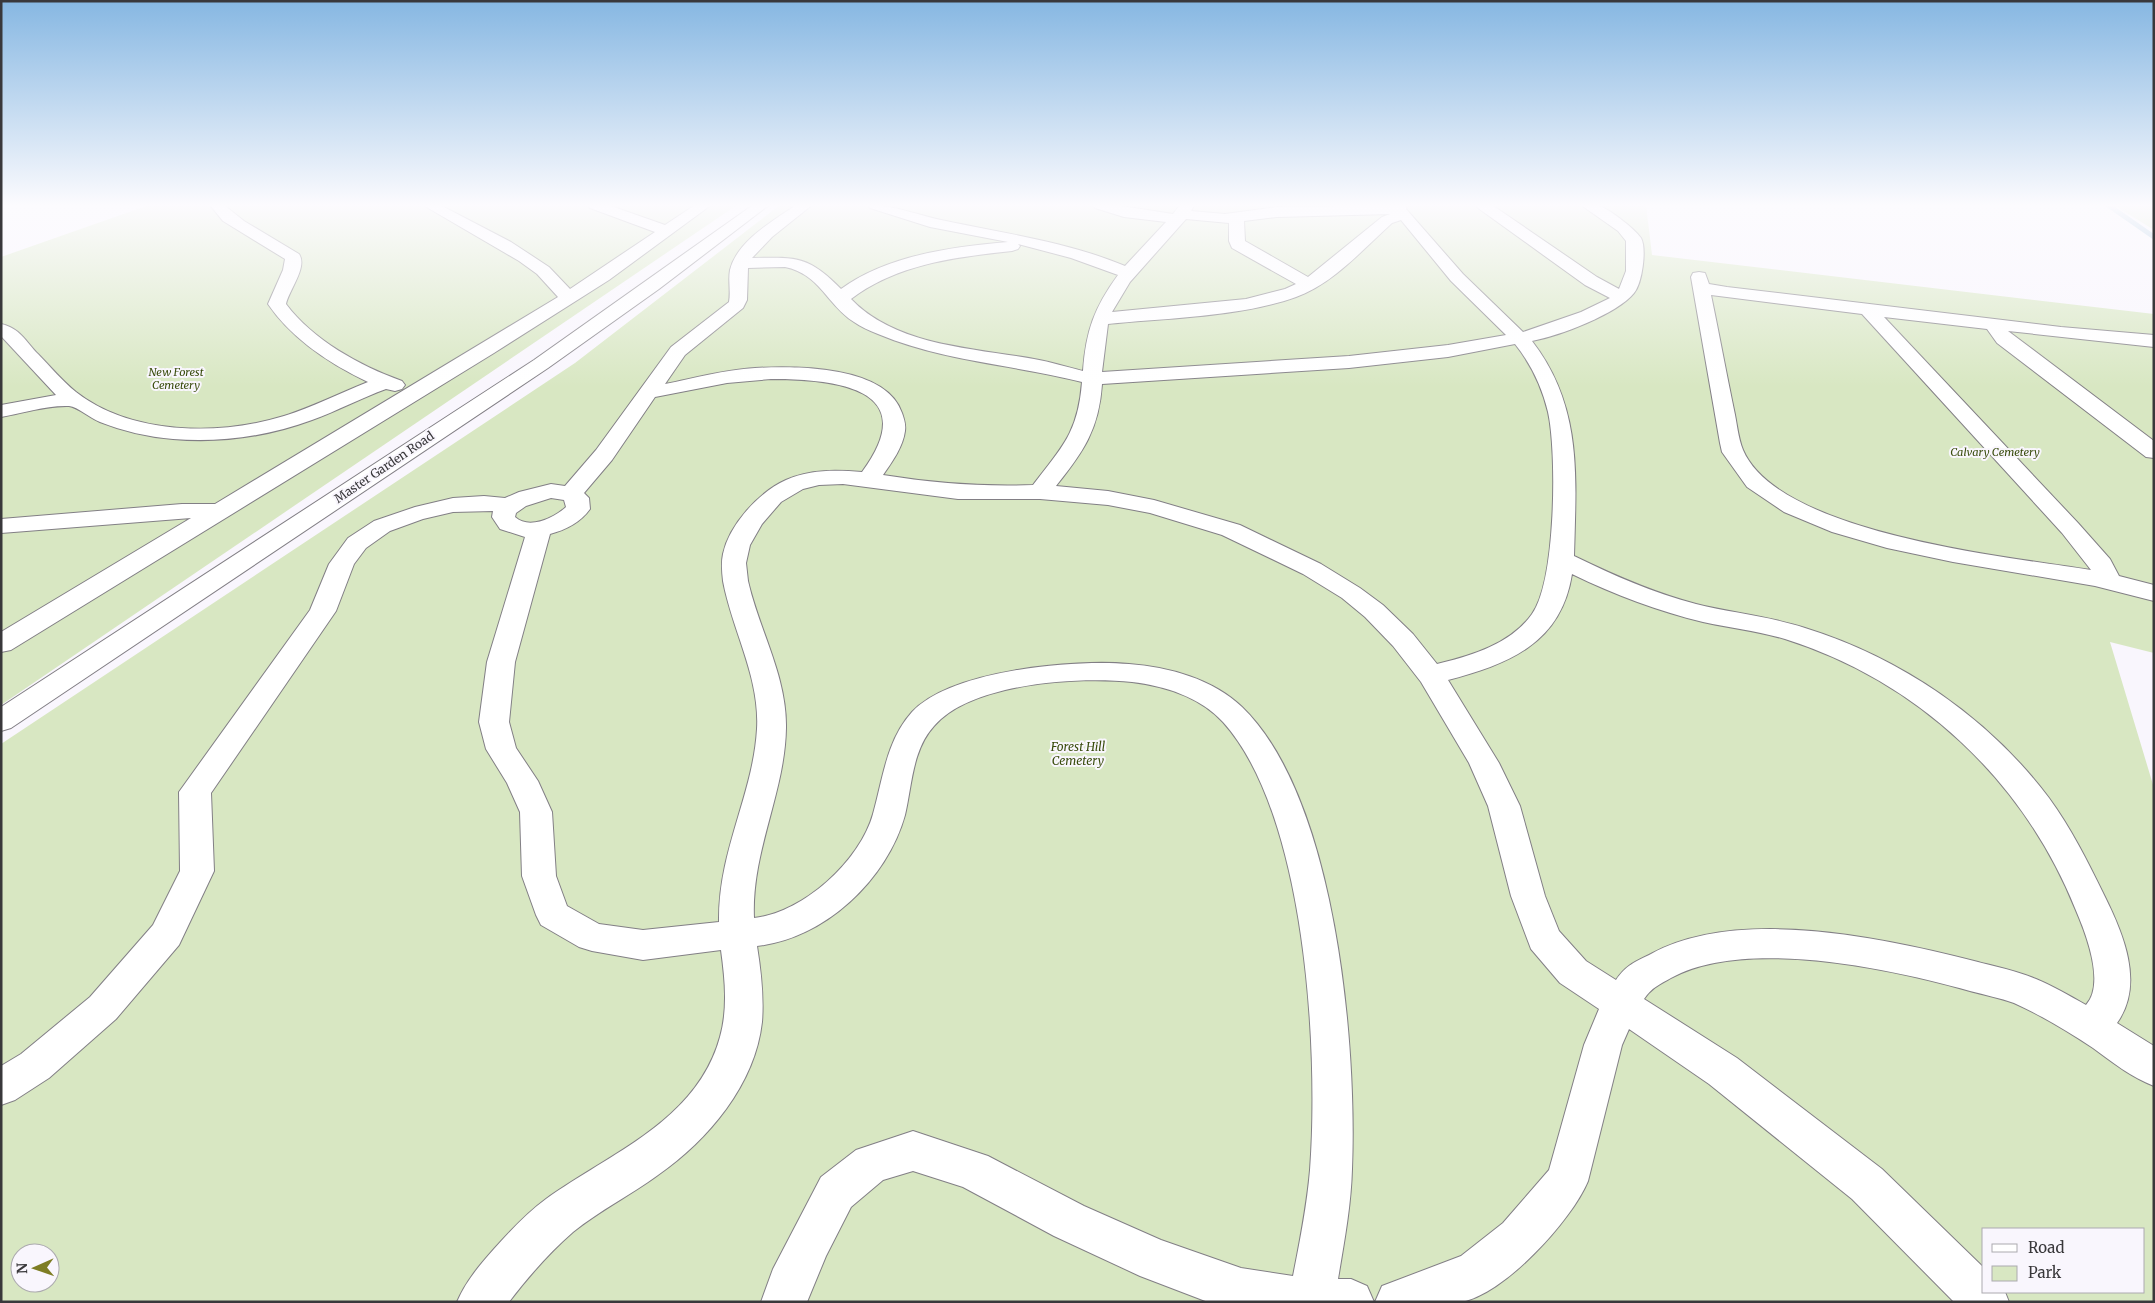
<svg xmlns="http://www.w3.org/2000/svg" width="2155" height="1303" viewBox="0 0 2155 1303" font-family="Merriweather,serif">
<rect width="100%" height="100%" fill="#f9f6fd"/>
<g fill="#d8e7c2" fill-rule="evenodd">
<path d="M149,205h588l-736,500v-448z"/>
<path d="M780,205h866l6,50 502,59v339l-44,-11 44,146v514h-2153v-558l574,-381zM1984,1229h160v63h-160zM20,1253h30v30h-30z"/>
<path d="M2114,205h40v25z"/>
</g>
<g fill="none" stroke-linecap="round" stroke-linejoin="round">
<path stroke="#94bbd9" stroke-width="5" d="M2108,205l46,32"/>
<g stroke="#827f85" stroke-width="2">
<g id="minor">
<path d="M210,205h14l20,16 55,33c9,13 -10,36 -13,50 27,36 74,62 116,77l3,4 -3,4 -7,2 -9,-2c-25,9 -49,22 -74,31 -43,16 -92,23 -139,19 -25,-2 -50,-8 -73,-17 -10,-4 -22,-15 -31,-16 -22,-1 -46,7 -68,11v-12l55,-10 -55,-59v-12c19,4 25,18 37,30 12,12 24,27 38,38 55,43 143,44 208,24 29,-9 56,-23 84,-34 -38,-18 -76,-43 -100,-78l15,-34 2,-11 -62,-38z"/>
<path d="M423,205h17l71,37 38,25 21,22 85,-57 -65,-24 -2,-3h20l57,20 30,-20h16l-102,75 -115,73 -483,297 -10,2v-20l190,-114 -190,15v-14l181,-15h33l343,-207 -21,-23 -18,-13z"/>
<path d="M753,205h16l-110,84 -111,79 -537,360 -10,3v-24l533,-347z"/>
<path d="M796,205h16l-40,32 -20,21c45,-1 57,-2 89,31 47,-34 110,-42 167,-47l-78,-15 -60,-19 -2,-3c27,0 52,11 78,16 61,13 122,21 179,45l41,-44 -42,-5 -29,-9 -2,-3h22l58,9 7,-9h14l-3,6 34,3 52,-7 130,-2 -1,4 57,65 60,58 58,-20 29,-14 -25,-13 -107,-77 -2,-3h16l105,72 22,12 7,-18v-30l-8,-10 -37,-26c4,-1 10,-1 15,0 10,1 39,24 45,33 6,11 1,46 -7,55 -17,21 -75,43 -102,48 51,66 44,136 42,215 39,19 79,37 122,48 36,9 73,12 109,24 96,30 183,89 244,170 22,30 39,64 55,97 19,38 41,89 13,128l37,23v40c-23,-9 -42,-24 -61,-38 -24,-16 -52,-33 -79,-45 -14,-5 -29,-8 -44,-12 -79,-22 -225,-54 -299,-13 -11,6 -20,10 -27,21l93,59 145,111 102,99v24h21l4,10h-55l-102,-103 -143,-115 -80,-55 -7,16 -34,136c-16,39 -85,115 -128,121 -27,1 -57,0 -85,0l7,-16 79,-30 42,-33 46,-53 35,-125 15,-36 -39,-26 -29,-34 -20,-53 -23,-90 -19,-43 -48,-81 -28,-36 -28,-29 -23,-19 -39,-24 -81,-39 -72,-22 -42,-8 -68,-6h-82l-115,-15 -24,1 -16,4 -22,13 -19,22 -12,21 -4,18 2,18c11,49 39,95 38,147 -1,65 -35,124 -32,190 49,-5 106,-57 119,-104 10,-35 13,-73 39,-102 39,-42 163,-53 217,-48 40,3 84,15 113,43 94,91 115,337 110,462 -1,37 -8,74 -14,110h13l16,7 7,16h-166l-68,-26 -86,-40 -91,-49 -50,-16 -30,9 -32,27 -25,49 -19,46h-46l12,-33 48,-92 35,-27 57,-19 75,25 96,50 77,34 80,28 52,8c7,-35 14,-71 17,-106 9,-120 -4,-356 -87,-448 -23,-25 -58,-36 -91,-40 -53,-6 -161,1 -198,44 -22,24 -22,60 -29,89 -18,65 -81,124 -148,131 4,25 7,51 5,76 -7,63 -54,118 -104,153 -27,20 -58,35 -85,57 -24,21 -45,45 -64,70h-52c9,-21 22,-36 37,-53 16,-18 33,-36 52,-50 64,-46 151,-78 174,-162 8,-28 5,-58 1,-87l-78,10 -51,-9 -13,-4 -38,-22 -5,-10 -14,-39 -2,-64 -13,-29 -21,-34 -7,-27 8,-60 38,-125 -25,-8 -8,-12 1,-6 -40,1 -30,7 -33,12 -24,17 -12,16 -18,47 -125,182 3,78 -35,74 -63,74 -67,59 -34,22 -14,5v-39l20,-12 69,-57 63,-72 27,-54 -1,-79 131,-182 19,-46 19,-26 26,-17 41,-14 38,-9 31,-2 21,2 14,-6 32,-8 14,2 31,-36 75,-103 58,-45c2,-11 -1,-21 1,-32 7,-29 43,-49 66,-65zM1390,214l-8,3 -74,60 -63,-36 -1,-20 33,-4zM1186,219l43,4v18l3,7 64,36 -11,5 -39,10 -134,13 18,-30zM1401,220l50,61 55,54 -58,10 -99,11 -247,16 6,-48c59,-6 133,-7 188,-27 37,-13 67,-48 96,-74zM1018,244l53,14 47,17c-24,33 -32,56 -35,96 -16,-4 -32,-9 -49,-12 -61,-11 -138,-13 -183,-60 46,-35 105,-42 161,-48l6,-2 2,-3zM785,267c35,7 42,38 69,55 7,5 16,9 24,12 64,27 137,31 204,48 -4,51 -20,65 -49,103 -51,2 -100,-2 -150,-10 9,-13 20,-28 22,-44 1,-7 -1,-12 -3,-18 -16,-48 -107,-47 -147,-45 -31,2 -60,10 -90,16l20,-29 58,-47 4,-8 1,-32zM1515,344c16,20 27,43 33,68 9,40 8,169 -16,202 -21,30 -61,42 -95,50l-24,-30 -30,-29 -23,-17 -39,-24 -81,-39 -86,-25 -46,-9 -52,-5c27,-34 43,-56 46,-102l247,-16 99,-11zM771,379c64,0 153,9 91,93 -25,-2 -52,-3 -76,8 -27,12 -57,45 -63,74 -2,9 -1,18 0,27 9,49 37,96 34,148 -4,67 -39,121 -38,193l-76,8 -44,-6 -32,-18 -11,-30 -4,-64 -14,-31 -22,-33 -7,-26 6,-60 35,-128c15,-4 30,-11 40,-25l-1,-11 -5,-5 28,-33 43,-63 72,-14zM551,498l13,2 2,7c-12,11 -37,23 -51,10l1,-4 10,-7zM1572,574c43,21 86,37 131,48 27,6 55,9 82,17 133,42 238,141 290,269 10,23 31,75 11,97 -16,-9 -33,-19 -50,-26 -19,-8 -39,-12 -58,-17 -93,-24 -239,-56 -327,-8 -16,8 -25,11 -35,26l-30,-19 -27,-30 -14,-35 -25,-90 -21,-43 -51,-83c60,-16 113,-36 124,-106z"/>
<path d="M1699,272l6,1 4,11 18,3 334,40 93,8v12l-146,-16 146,110v17l-8,-1 -149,-114 -10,-14 -103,-12 194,206 32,36 9,17 35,9v16l-59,-15 -142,-24 -66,-14 -55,-16 -48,-20 -37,-25 -25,-35 -2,-9 -29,-166 2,-4zM1711,295l151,19 200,219 29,37c-82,-13 -312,-36 -348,-120 -5,-12 -6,-27 -9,-40 -8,-38 -15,-77 -23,-115z"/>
</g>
</g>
<use href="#minor" fill="#fff" fill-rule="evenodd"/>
</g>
<linearGradient id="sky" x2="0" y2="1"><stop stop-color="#86b7e2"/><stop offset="0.53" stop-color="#fcfbfe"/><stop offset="1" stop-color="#fcfbfe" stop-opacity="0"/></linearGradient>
<rect width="2155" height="387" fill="url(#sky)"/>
<g text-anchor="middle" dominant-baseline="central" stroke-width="4" stroke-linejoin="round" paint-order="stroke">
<g font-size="11" font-style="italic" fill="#394c0c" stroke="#f9f6fd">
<text x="176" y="372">New Forest<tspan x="176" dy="13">Cemetery</tspan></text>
<text x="1995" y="452">Calvary Cemetery</text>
</g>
<g font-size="12" fill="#39383b" stroke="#f9f6fd">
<text transform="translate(384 467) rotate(-34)">Master Garden Road</text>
</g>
<g font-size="12" font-style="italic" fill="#394c0c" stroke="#f9f6fd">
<text x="1078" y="746">Forest Hill<tspan x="1078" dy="14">Cemetery</tspan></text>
</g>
</g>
<rect width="2155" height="1303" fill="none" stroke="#39383b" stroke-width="5"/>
<rect x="1982" y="1228" width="162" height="65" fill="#f9f6fd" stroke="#acaaaf"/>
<rect x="1992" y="1244" width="25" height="8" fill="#ffffff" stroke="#acaaaf"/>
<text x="2028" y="1253" font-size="15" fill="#39383b">Road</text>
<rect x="1992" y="1266" width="25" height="15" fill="#d8e7c2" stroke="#acaaaf"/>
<text x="2028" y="1278" font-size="15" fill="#39383b">Park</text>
<g transform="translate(35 1268) rotate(268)"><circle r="24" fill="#f9f6fd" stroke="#acaaaf"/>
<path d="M0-4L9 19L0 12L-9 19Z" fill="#7e7d24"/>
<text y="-8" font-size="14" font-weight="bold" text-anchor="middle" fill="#39383b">N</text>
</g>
</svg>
